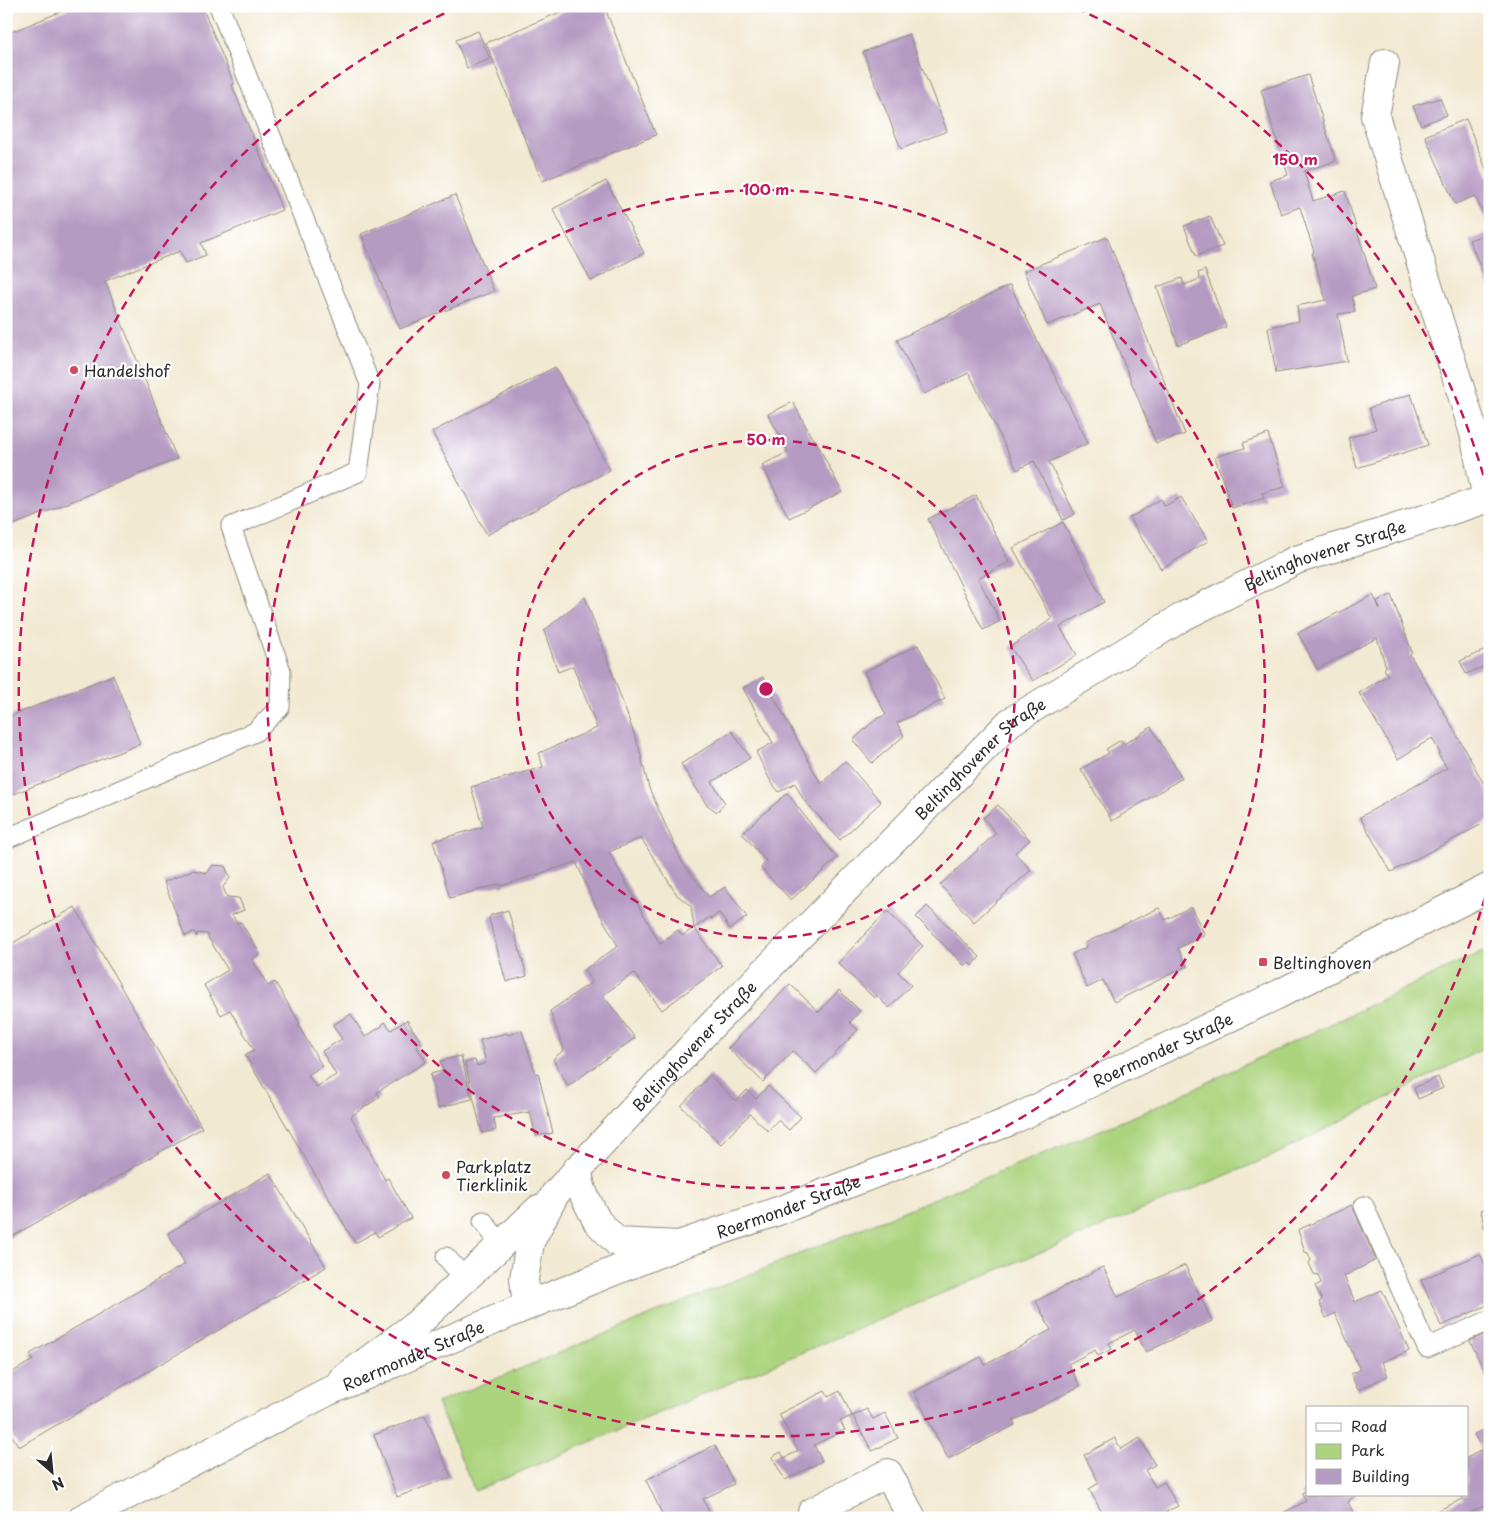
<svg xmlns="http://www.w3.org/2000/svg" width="1496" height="1524" viewBox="0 0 1496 1524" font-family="'Playpen Sans',sans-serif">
<rect width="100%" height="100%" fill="#fff"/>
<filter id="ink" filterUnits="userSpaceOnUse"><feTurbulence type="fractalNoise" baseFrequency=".02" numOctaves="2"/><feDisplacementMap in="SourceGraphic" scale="10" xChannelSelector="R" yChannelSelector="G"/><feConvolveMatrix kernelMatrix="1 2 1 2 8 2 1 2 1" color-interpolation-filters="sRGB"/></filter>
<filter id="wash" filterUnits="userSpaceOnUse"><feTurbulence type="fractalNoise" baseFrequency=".0096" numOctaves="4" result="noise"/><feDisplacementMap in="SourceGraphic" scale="20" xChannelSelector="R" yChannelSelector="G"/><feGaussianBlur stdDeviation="1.12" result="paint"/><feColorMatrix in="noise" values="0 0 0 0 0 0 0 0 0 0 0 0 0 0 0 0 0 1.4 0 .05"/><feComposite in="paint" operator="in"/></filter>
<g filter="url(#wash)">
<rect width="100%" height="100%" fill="#f2e9d2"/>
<path fill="#acd47f" stroke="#6c8055" d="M1490,948v97l-215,110 -316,131 -484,205 -38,-88 717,-295z"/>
<g id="blocks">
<g fill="#b59ac2">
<path d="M75,6h127l32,78 -2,1 50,125 -81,33 5,12 -20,8 -6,-12 -75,30 72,178 -171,69v-494z"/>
<path d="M575,6h29l52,129 -114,46 -56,-138z"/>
<path d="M478,31l12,28 -23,9 -11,-28z"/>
<path d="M909,34l38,97 -46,18 -38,-97z"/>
<path d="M1308,75l28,86 -32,10 4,14 5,16 32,-10 30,98 -23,7 3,16 -17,2 9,47 -71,12 -8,-46 31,-6 -2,-15 29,-6 -14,-47 2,-1 -14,-45 -19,7 -11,-33 18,-6 -27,-85z"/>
<path d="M1440,98l7,17 -26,10 -8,-19z"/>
<path d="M1466,119l24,60v51l-15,-34 -20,8 -30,-68z"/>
<path d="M606,181l38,72 -53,28 -38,-72z"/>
<path d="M455,195l39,96 -94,38 -39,-95z"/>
<path d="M1210,216l13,30 -27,10 -12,-30z"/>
<path d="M1490,233v56l-21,-49z"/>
<path d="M1107,237l78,197 -29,9 -56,-139 -53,21 -23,-54z"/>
<path d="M1205,270l21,57 -48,18 -21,-58 25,-9 2,7 16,-6 -2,-6z"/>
<path d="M1010,285l78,158 -39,19 26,52 -12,6 -29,-59 -17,9 -48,-97 -45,21 -27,-54z"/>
<path d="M555,367l55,103 -123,65 -55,-103z"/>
<path d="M1411,394l17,51 -71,23 -9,-30 28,-9 -7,-21z"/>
<path d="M793,402l20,38 2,-1 27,53 -53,26 -27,-53 26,-13 -20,-38z"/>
<path d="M1268,434l17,53 -23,6 2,5 -32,10 -17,-51 30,-9 -2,-5z"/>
<path d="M976,495l33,67 -31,16 22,43 -17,9 -55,-111z"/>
<path d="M1181,497l27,44 -47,28 -32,-51 32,-19 4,7z"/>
<path d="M1063,522l41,80 -44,25 17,28 -44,26 -23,-34 42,-28 -39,-71z"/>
<path d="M1373,595l7,14 -3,-8 14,-6 21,57 -2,3 42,71 38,69v25l-99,52 -31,-55 87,-49 -9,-14 2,-1 -8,-15 -34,21 -39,-66 29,-18 -4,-6 2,-2 -9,-29 -60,31 -19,-36z"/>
<path d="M585,597l54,151 10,40 33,74 27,35 16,-10 22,30 -17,12 -11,-16 -8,6 -1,-2 -16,11 -3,-22 -14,-11 -36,-57 -32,14 51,92 18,-14 4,6 12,-8 28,38 -60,44 -28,-37 -31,22 32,43 -67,48 -15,-27 11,-9 -14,-39 42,-29 -8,-12 34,-24 -23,-41 -19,-43 -75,24 -1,-2 -50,14 -17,-57 50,-14 -12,-40 72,-20 -4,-14 58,-25 -24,-62 -15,6 -14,-41z"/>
<path d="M918,645l27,54 -48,24 7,13 -32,27 -19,-23 23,-21 10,-4 -22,-43z"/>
<path d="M1488,649l2,4v11l-24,10 -6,-13z"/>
<path d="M113,675l27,69 -134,53v-79z"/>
<path d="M763,677l58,107 24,-23 36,41 -41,38 -37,-41 -8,-16 -16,9 -8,-10 -15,-30 17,-9 -30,-55z"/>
<path d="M1151,727l31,51 -70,43 -31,-52 28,-16 -3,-4 15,-9 3,4z"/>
<path d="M732,731l18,27 -38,24 13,21 -8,9 -11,-8 -25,-40z"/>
<path d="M787,793l50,65 -46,42 -30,-32 5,-7 -24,-28z"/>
<path d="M998,805l32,35 -15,13 16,17 -57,52 -34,-37 56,-52 -13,-15z"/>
<path d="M213,865l12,1 5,12 -7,9 4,10 12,1 5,12 -12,5 5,8 4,-1 19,32 -8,5 16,27 7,-4 25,42 -2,1 24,41 -14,9 8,12 20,-12 -14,-24 20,-12 -9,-14 18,-11 14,23 17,-11v-1l3,-3 6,8 16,-10 15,24 -5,3 9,15 -49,30 3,5 -29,19 34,64 3,-2 23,40 -33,19 -3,-5 -20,11 -110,-188 9,-5 -24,-40 -9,5 -17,-30 24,-15 -20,-33v-3l-11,-1v4l-3,-5 -9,4 -21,-54 29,-12 14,3z"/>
<path d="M927,906l53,51 -8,9 -3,-4 -4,4 -49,-49z"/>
<path d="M75,907l127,221 -196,112v-293z"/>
<path d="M1191,907l14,28 -27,13 9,18 -73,36 -11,-22 -16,8 -15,-34 15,-7 -2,-4 74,-35 6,12z"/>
<path d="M508,910l19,66 -21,6 -17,-63 2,-4z"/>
<path d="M887,911l36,35 -25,26 13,13 -22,23 -13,-13 -2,3 -36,-35z"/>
<path d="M790,984l29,28 20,-22 21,21 -10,11 8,8 -42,43 -23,-22 -30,31 -35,-34z"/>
<path d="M522,1031l14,43 2,-1 15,60 -17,3 -6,-24 -36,6 2,12 -14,3 -17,-70 10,-3 2,6 9,-3 -6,-23 27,-7 1,2z"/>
<path d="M461,1056l11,43 -34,9 -8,-34 13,-3 -3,-10z"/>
<path d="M710,1075l26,26 11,-11 9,9 12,-13 33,31 -12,13 -11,-10 -10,11 -18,-17 -29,30 -40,-38z"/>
<path d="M1438,1077l5,11 -25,11 -4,-11z"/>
<path d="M270,1173l56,94 -307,180 -13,-21v-50l27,-16 -3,-6 155,-90 -17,-31z"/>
<path d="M1352,1205l24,55 -32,16 11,26 27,-12 27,61 -27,11 6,14 -30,14 -7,-16 9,-4 -25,-57 -9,5 -7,-16 3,-2 -7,-14 6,-3 -3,-8 -4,-1 -5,-11 2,-3 -3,-7 -3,-1 -7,-22z"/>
<path d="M1490,1208v18l-6,2 -3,-18z"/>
<path d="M1480,1254l10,21v29l-49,22 -20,-46z"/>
<path d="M1185,1265l27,56 -66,31 -11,-22 -26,13 3,6 -14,7 -3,-6 -27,14 12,22 -67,35 2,4 -67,34 -34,-67 67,-35 4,8 66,-35 -15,-29 67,-34 15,30z"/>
<path d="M1490,1332v51l-20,-42z"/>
<path d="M825,1391l3,6 12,-6 12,25 -12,5 5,9 -31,15 8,16 -37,19 -13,-23 9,-5 3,6 14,-7 -19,-37z"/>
<path d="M867,1409l6,10 12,-6 13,25 -26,13 -19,-35z"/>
<path d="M425,1415l26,62 -54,20 -23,-62z"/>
<path d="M1490,1427v76l-20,10 3,5h-41l-2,-4 33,-15 -1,-4h5v-37l15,-8 -8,-16z"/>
<path d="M1115,1438l6,11 19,-11 15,27 -10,5 10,17 9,-5 14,24 -18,9 2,3h-57l-16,-29 10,-6 -15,-28z"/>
<path d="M715,1445l19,39 -31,15 8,17 -4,2h-43l-18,-38z"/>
<path d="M1307,1490v5h51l-8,4v2l-2,1 8,16h-78l-1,-2 29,-15 -4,-8z"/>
</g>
</g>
</g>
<g filter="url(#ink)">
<use href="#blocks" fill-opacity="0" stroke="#8e8a7e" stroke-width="1"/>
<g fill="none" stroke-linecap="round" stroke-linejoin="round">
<g stroke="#8e8a7e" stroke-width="21">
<g id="lane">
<path d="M6,839l249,-107 25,-25 1,-36 -50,-144 127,-55 12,-88 -151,-378"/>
<path d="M1364,1206l63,142 63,-28"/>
<path d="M483,1221l18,24"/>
<path d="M446,1257l19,22"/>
</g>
</g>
<g stroke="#8e8a7e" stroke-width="30">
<g id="street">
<path d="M1385,63l-10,53 99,317 13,66"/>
<path d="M577,1169l5,22 15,30 20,21 62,3"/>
<path id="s1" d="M527,1306l-3,-27 6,-37 25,-48 158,-170 297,-302 174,-106 112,-56 194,-62"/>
<path d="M342,1380l76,-57 121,-114"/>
<path d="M815,1518l-3,-6 76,-39 24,45"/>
</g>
</g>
<g stroke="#8e8a7e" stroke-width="30">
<g id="secondary">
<path id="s2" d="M83,1518l244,-126 200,-86 152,-61 102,-35 227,-88 267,-126 215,-109"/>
</g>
</g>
<use href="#lane" stroke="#fff" stroke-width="19"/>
<use href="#street" stroke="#fff" stroke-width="28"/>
<use href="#secondary" stroke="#fff" stroke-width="28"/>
</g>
</g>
<g fill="none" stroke="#c2185b" stroke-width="2.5" stroke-dasharray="9 6">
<circle cx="766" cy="689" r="249"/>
<circle cx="766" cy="689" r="499"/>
<path d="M1489 883A748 748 0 1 1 456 8M1076 8A748 748 0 0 1 1489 495"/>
</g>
<g fill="#d1495b" stroke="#fff" stroke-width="2">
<circle cx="74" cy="370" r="5"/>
<rect x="1258" y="957" width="10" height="10" rx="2.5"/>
<circle cx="446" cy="1175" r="5"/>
</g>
<g text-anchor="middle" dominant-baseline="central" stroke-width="4.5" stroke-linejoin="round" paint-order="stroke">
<g font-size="16" fill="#2b2b2b" stroke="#fff" text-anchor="start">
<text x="84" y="370">Handelshof</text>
<text x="1273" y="962">Beltinghoven</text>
<text x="456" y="1166">Parkplatz<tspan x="456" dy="18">Tierklinik</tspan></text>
</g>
<g font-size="16" fill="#2b2b2b" stroke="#fff">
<text stroke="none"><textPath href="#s1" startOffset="1132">Beltinghovener Straße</textPath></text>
<text stroke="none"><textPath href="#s1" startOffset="728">Beltinghovener Straße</textPath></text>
<text stroke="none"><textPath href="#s1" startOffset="322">Beltinghovener Straße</textPath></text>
<text stroke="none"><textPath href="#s2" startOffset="1178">Roermonder Straße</textPath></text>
<text stroke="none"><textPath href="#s2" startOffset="772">Roermonder Straße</textPath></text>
<text stroke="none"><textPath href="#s2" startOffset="368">Roermonder Straße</textPath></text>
</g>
</g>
<circle cx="766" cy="689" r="8" fill="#c2185b" stroke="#fff" stroke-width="2.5"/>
<g font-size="15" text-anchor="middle" font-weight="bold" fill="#c2185b" stroke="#fff" stroke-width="4.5" stroke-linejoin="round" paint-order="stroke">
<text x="1295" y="165">150 m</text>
<text x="766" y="195">100 m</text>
<text x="766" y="445">50 m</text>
</g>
<rect width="1496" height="1524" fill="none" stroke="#fff" stroke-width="25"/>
<rect x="1306" y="1406" width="162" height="90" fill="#ffffff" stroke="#aaaaaa"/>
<rect x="1316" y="1423" width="25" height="8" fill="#ffffff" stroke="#aaaaaa"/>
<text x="1351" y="1432" font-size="15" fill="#2b2b2b">Road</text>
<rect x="1316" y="1444" width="25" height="15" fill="#acd47f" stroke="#aaaaaa"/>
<text x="1351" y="1456" font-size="15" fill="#2b2b2b">Park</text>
<rect x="1316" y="1469" width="25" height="15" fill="#b59ac2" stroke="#aaaaaa"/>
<text x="1351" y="1482" font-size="15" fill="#2b2b2b">Building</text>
<g transform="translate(52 1472) rotate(153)" stroke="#ffffff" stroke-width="4" paint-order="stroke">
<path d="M0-4L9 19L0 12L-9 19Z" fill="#2b2b2b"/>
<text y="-8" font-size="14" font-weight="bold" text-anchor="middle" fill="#2b2b2b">N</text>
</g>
</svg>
